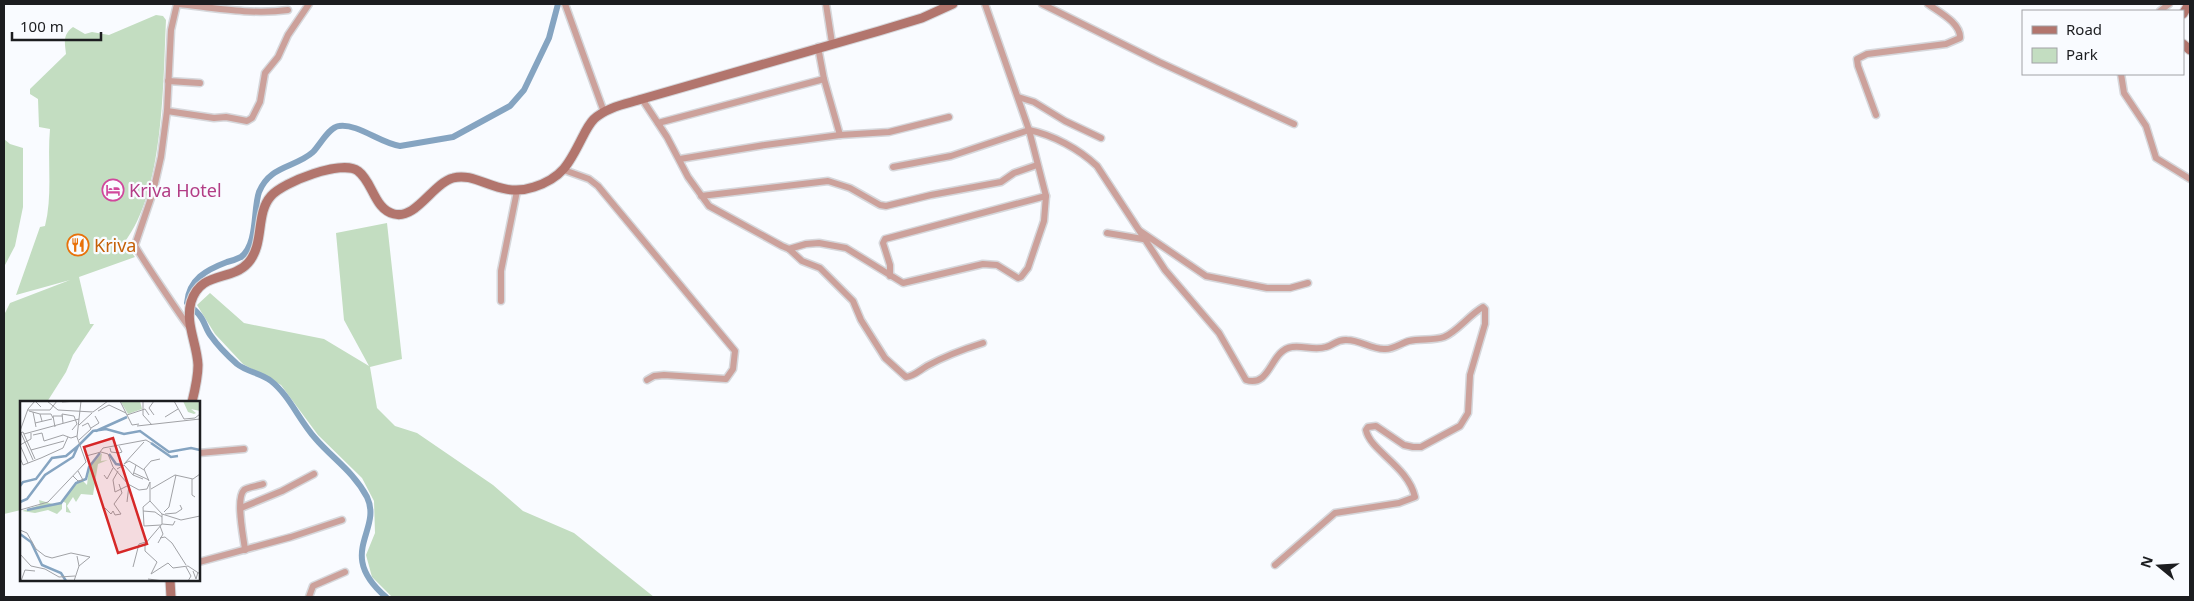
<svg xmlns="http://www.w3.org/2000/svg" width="2194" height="601" viewBox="0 0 2194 601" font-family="'Noto Sans',sans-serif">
<rect width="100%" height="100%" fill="#f9fbff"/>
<g fill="#c3ddc1">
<path d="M156,15l7,1 3,4c-3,64 -2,172 -42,223l11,14 -56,20 11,47h4l-21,31 -7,17 -19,30h-26v108l-17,4v-199l6,-12 60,-23 -54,15 24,-68 5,-1c8,-32 2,-65 5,-97l-11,-2 -1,-28 -8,-5v-5l36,-35c-1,-11 -4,-19 7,-27l12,7 7,-2 17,3z"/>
<path d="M4,139l6,5 13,4v59l-8,39 -11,21z"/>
<path d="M387,223l15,136 -32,8 7,41 18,18 22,7 76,52 30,26 51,22 80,64h-262l-20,-20 -6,-22 9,-22 -1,-32 -12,-23 -44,-43 -37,-50 -38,-21 -28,-30 -18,-29 13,-12 34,30 80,16 45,27 -25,-46 -8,-87z"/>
</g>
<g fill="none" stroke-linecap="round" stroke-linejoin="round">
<path stroke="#85a4c1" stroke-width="6" d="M386,597c-51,-44 -3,-66 -19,-100 -13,-25 -35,-39 -52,-59 -16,-18 -26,-43 -44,-57 -10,-8 -24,-9 -34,-17 -9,-8 -19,-18 -26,-28 -5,-6 -6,-14 -11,-20 -3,-5 -9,-9 -13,-13 2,-24 19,-33 40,-41 4,-1 10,-3 14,-5 17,-13 12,-48 18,-65 11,-27 36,-24 54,-40 7,-7 16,-25 26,-26 18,-3 43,18 61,20l53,-9 57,-31 14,-16 25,-52 9,-34"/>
<g stroke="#d6d7db" stroke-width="9">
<g id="street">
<path d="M177,4l-6,26 -4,81 -6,46 -8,35 -18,53c1,5 51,79 55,83"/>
<path d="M179,4c36,4 73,11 109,6"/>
<path d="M565,4l39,108"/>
<path d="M826,4l6,39"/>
<path d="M1042,4l117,58 135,62"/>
<path d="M2160,11l9,-7"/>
<path d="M2121,74l3,19 22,33 10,32 34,21"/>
<path d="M168,81l32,2"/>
<path d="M1018,97l16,5 31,19 36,17"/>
<path d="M642,99l25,38 21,40 21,29 73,40 7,3 17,-5 13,-1 27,5 57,35 80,-19 14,1 21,13 3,-1 7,-9 16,-47 2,-25 -17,-66 -44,-126"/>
<path d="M167,111l47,7 12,-1 21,4 5,-3 8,-16 5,-29 13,-16 10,-22 21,-31"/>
<path d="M1876,115l-18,-49 -1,-7 10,-5 79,-10 14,-6c1,-15 -21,-26 -32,-34"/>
<path d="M658,123l166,-44"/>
<path d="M840,135l49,-3 60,-15"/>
<path d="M680,159l85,-14 75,-10 -16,-56 -6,-32"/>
<path d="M893,167l58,-11 78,-26c24,5 50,19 68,36l68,104 54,63 27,47c25,8 24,-30 46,-33 11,-2 22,4 34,0 8,-2 11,-8 21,-7 13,0 24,9 37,9 9,1 17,-6 25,-8 11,-3 24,0 35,-4 13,-5 25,-22 39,-30l2,2v15l-15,51 -2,38 -8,13 -39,21h-8l-9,-2 -28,-19 -8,1 -2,3c4,21 42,36 49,67l-16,6 -64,10 -60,52"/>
<path d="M564,170l25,9 9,7 137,165 -2,18 -7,10 -62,-4 -10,1 -7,4"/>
<path d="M701,196l127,-15 22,7 30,17 6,1 45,-11 70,-13 13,-9 23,-8"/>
<path d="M1140,231l66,45 61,12h23l18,-5"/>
<path d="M1107,233l36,6"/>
<path d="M789,249l13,12 18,7 33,33 8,19 24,38 21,19c8,-1 14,-7 21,-11 18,-10 37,-17 56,-23"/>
<path d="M890,276v-11l-7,-22 2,-4 161,-43"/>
<path d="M501,301v-30l16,-80"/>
<path d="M199,453l45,-4"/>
<path d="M241,508l41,-17 32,-17"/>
<path d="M245,550c-1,-11 -10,-51 -1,-60 4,-3 14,-4 19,-6"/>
<path d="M199,562l92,-25 51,-17"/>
<path d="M309,597l4,-11 32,-14"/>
</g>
</g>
<g stroke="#d6d7db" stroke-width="11">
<g id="secondary">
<path d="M2183,14l6,-10"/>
<path d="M2183,44l7,6"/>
<path d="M192,402c3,-12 6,-25 6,-37 -1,-22 -13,-41 -7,-63 10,-32 40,-20 57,-39 17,-19 7,-49 23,-67 12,-14 72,-37 87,-25 15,11 16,38 36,43 22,6 39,-31 59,-36 24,-7 46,21 81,9 28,-9 35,-23 48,-49 3,-6 7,-14 12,-19 13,-12 32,-15 48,-20l237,-68 43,-13 31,-14"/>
<path d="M170,580l1,17"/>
</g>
</g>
<use href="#street" stroke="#cca19b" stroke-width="6"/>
<use href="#secondary" stroke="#b2756d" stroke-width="9"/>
</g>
<defs>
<g id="hotel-ring" transform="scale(1.125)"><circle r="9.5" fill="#f9fbff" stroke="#d1479c" stroke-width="1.5"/><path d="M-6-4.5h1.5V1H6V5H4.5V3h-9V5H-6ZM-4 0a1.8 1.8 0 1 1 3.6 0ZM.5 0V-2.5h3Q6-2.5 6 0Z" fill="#d1479c"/></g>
<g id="restaurant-ring" transform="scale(1.125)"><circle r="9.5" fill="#f9fbff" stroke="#e8710a" stroke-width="1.5"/><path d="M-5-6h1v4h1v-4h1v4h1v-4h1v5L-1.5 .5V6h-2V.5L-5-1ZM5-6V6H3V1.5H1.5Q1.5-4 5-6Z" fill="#e8710a"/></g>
</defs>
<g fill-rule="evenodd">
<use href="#hotel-ring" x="113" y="190"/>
<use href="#restaurant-ring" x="78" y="245"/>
</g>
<g text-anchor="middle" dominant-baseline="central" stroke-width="4.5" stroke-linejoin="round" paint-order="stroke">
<g font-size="18" fill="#b23c85" stroke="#f9fbff" text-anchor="start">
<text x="129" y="190">Kriva Hotel</text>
</g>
<g font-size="18" fill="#c56008" stroke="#f9fbff" text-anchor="start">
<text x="94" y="245">Kriva</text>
</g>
</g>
<g transform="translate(20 401)">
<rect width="180" height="180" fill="#f9fbff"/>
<path d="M120,0l2,8 -14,5 -7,-12zM163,0h17v10l-9,-2 5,4 -2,1 -6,-2zM82,52l-1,8 7,-1 -10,4 -5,31 -12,-1 -5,8 -3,-5 -6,9 4,7 -5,-1v-9l-4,-2 14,-18 7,-2 4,4 2,-17zM19,99l17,5 6,-3v7l-5,5 -9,-4 -13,3 -13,-2 18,-6z" fill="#c3ddc1"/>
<path fill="none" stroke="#85a4c1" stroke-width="2.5" d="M76,30l31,-14M131,42l20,14 7,-1M89,53l7,10 6,1M0,85l3,-4 13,-3 16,-21 14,-2 12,-10M0,101l7,-3 18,-24 28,-18 5,-11 15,-15 13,-2 18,5 16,-3 29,21 22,-4 9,2M7,109l34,-7 15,-20 10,-4 3,-12 11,-14M0,133l11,8 11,23 19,8 5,8"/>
<path fill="none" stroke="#a1a2a6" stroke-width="1" d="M27,0l11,9 35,2 15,-11M100,0l12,24 7,-1M123,0v14l9,10M154,0l10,18 11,-1 5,-4M42,1l16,-1M8,9h22l7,-9M9,10l11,3 2,7M78,10l11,-6 17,8M13,11l3,15M20,13h11l2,4M107,14l18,-6 4,6M134,14l-5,-7 5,-7M145,16l13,-8M15,22l17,-4M43,22l-1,-9 12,2 3,8 -5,6M59,24l13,-12M117,25l63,-7M35,26l-2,-11h10M71,27l8,-5 -4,-7M0,30l8,-22 7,-8 6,6M0,32l3,-1 12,27M1,32l12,27M4,33l55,-15M13,34l9,-2 2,8 19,-6 8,3 6,-2M59,39l12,-11 -3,-6 -6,3M0,44l8,18M0,44l11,-6v-6M90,47l1,4 8,1 3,-1 -3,-6M11,49l33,-9M80,51l3,-4 43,-8 5,3M66,55l15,-4 7,2 5,13 15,17 11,6 8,-1 3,-7v19l12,13v10l-17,20v7l12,11 -6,12 17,-11 5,5 15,-2 12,8M0,57l3,7 18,-7 22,-10 5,-11M116,64l-7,-4 -5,3 20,-22M97,68l7,-4 9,10 10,4M98,70l-5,9 2,12 14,-7M114,72l15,7M84,74l3,4 6,-11M113,74l3,-10 8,5M53,75l5,5 5,-1 -5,-9M172,78v16l3,2M129,80l-5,-12 7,-8 9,-2M131,88l24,-14 18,4 7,-5M130,100l-7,6 1,19 17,-1M107,101l2,-17M85,107l6,6 2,-3 2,4 6,-1 -7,-10 8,-11 -3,-9M0,109l28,-8 38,-40 -9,-25 4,-36M123,110l12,1 7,5M144,111l5,-5 7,-32M142,113l19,6 19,-4M145,113l11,-1 6,-4 -2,-4M142,123l11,1 2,-4M0,129l7,3 9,16 9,7 7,2 19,-5 19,4 -11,9M140,137l5,-1 7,6 14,22M138,142l5,-9 -3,-8M0,153l11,12 14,3 14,8 16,-1M113,166l6,-23 7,-2M166,166l5,9 -3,5M173,170l3,8 2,-7M128,178l16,2M1,180l4,-11 10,1M54,180l5,-15 -2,-10"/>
<path fill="#d62828" fill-opacity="0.15" stroke="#d62828" stroke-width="2.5" d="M93,37l34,106 -29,9 -34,-106z"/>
<rect width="180" height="180" fill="none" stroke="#1c1d20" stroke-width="2.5"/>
</g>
<rect width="2194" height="601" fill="none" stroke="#1c1d20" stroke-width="10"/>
<rect x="2022" y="10" width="162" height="65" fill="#f9fbff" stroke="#a1a2a6"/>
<rect x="2032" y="26" width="25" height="8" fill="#b2756d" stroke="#a1a2a6"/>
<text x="2066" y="35" font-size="15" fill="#1c1d20">Road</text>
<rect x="2032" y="48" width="25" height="15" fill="#c3ddc1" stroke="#a1a2a6"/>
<text x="2066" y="60" font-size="15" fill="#1c1d20">Park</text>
<g transform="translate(2159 566) rotate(288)" stroke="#f9fbff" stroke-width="4" paint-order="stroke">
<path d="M0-4L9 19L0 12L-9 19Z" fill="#1c1d20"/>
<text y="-8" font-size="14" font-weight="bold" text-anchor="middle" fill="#1c1d20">N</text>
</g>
<path d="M12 32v8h89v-8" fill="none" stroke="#1c1d20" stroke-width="2.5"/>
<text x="20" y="32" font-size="15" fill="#1c1d20" stroke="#f9fbff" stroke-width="4" paint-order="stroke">100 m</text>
</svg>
